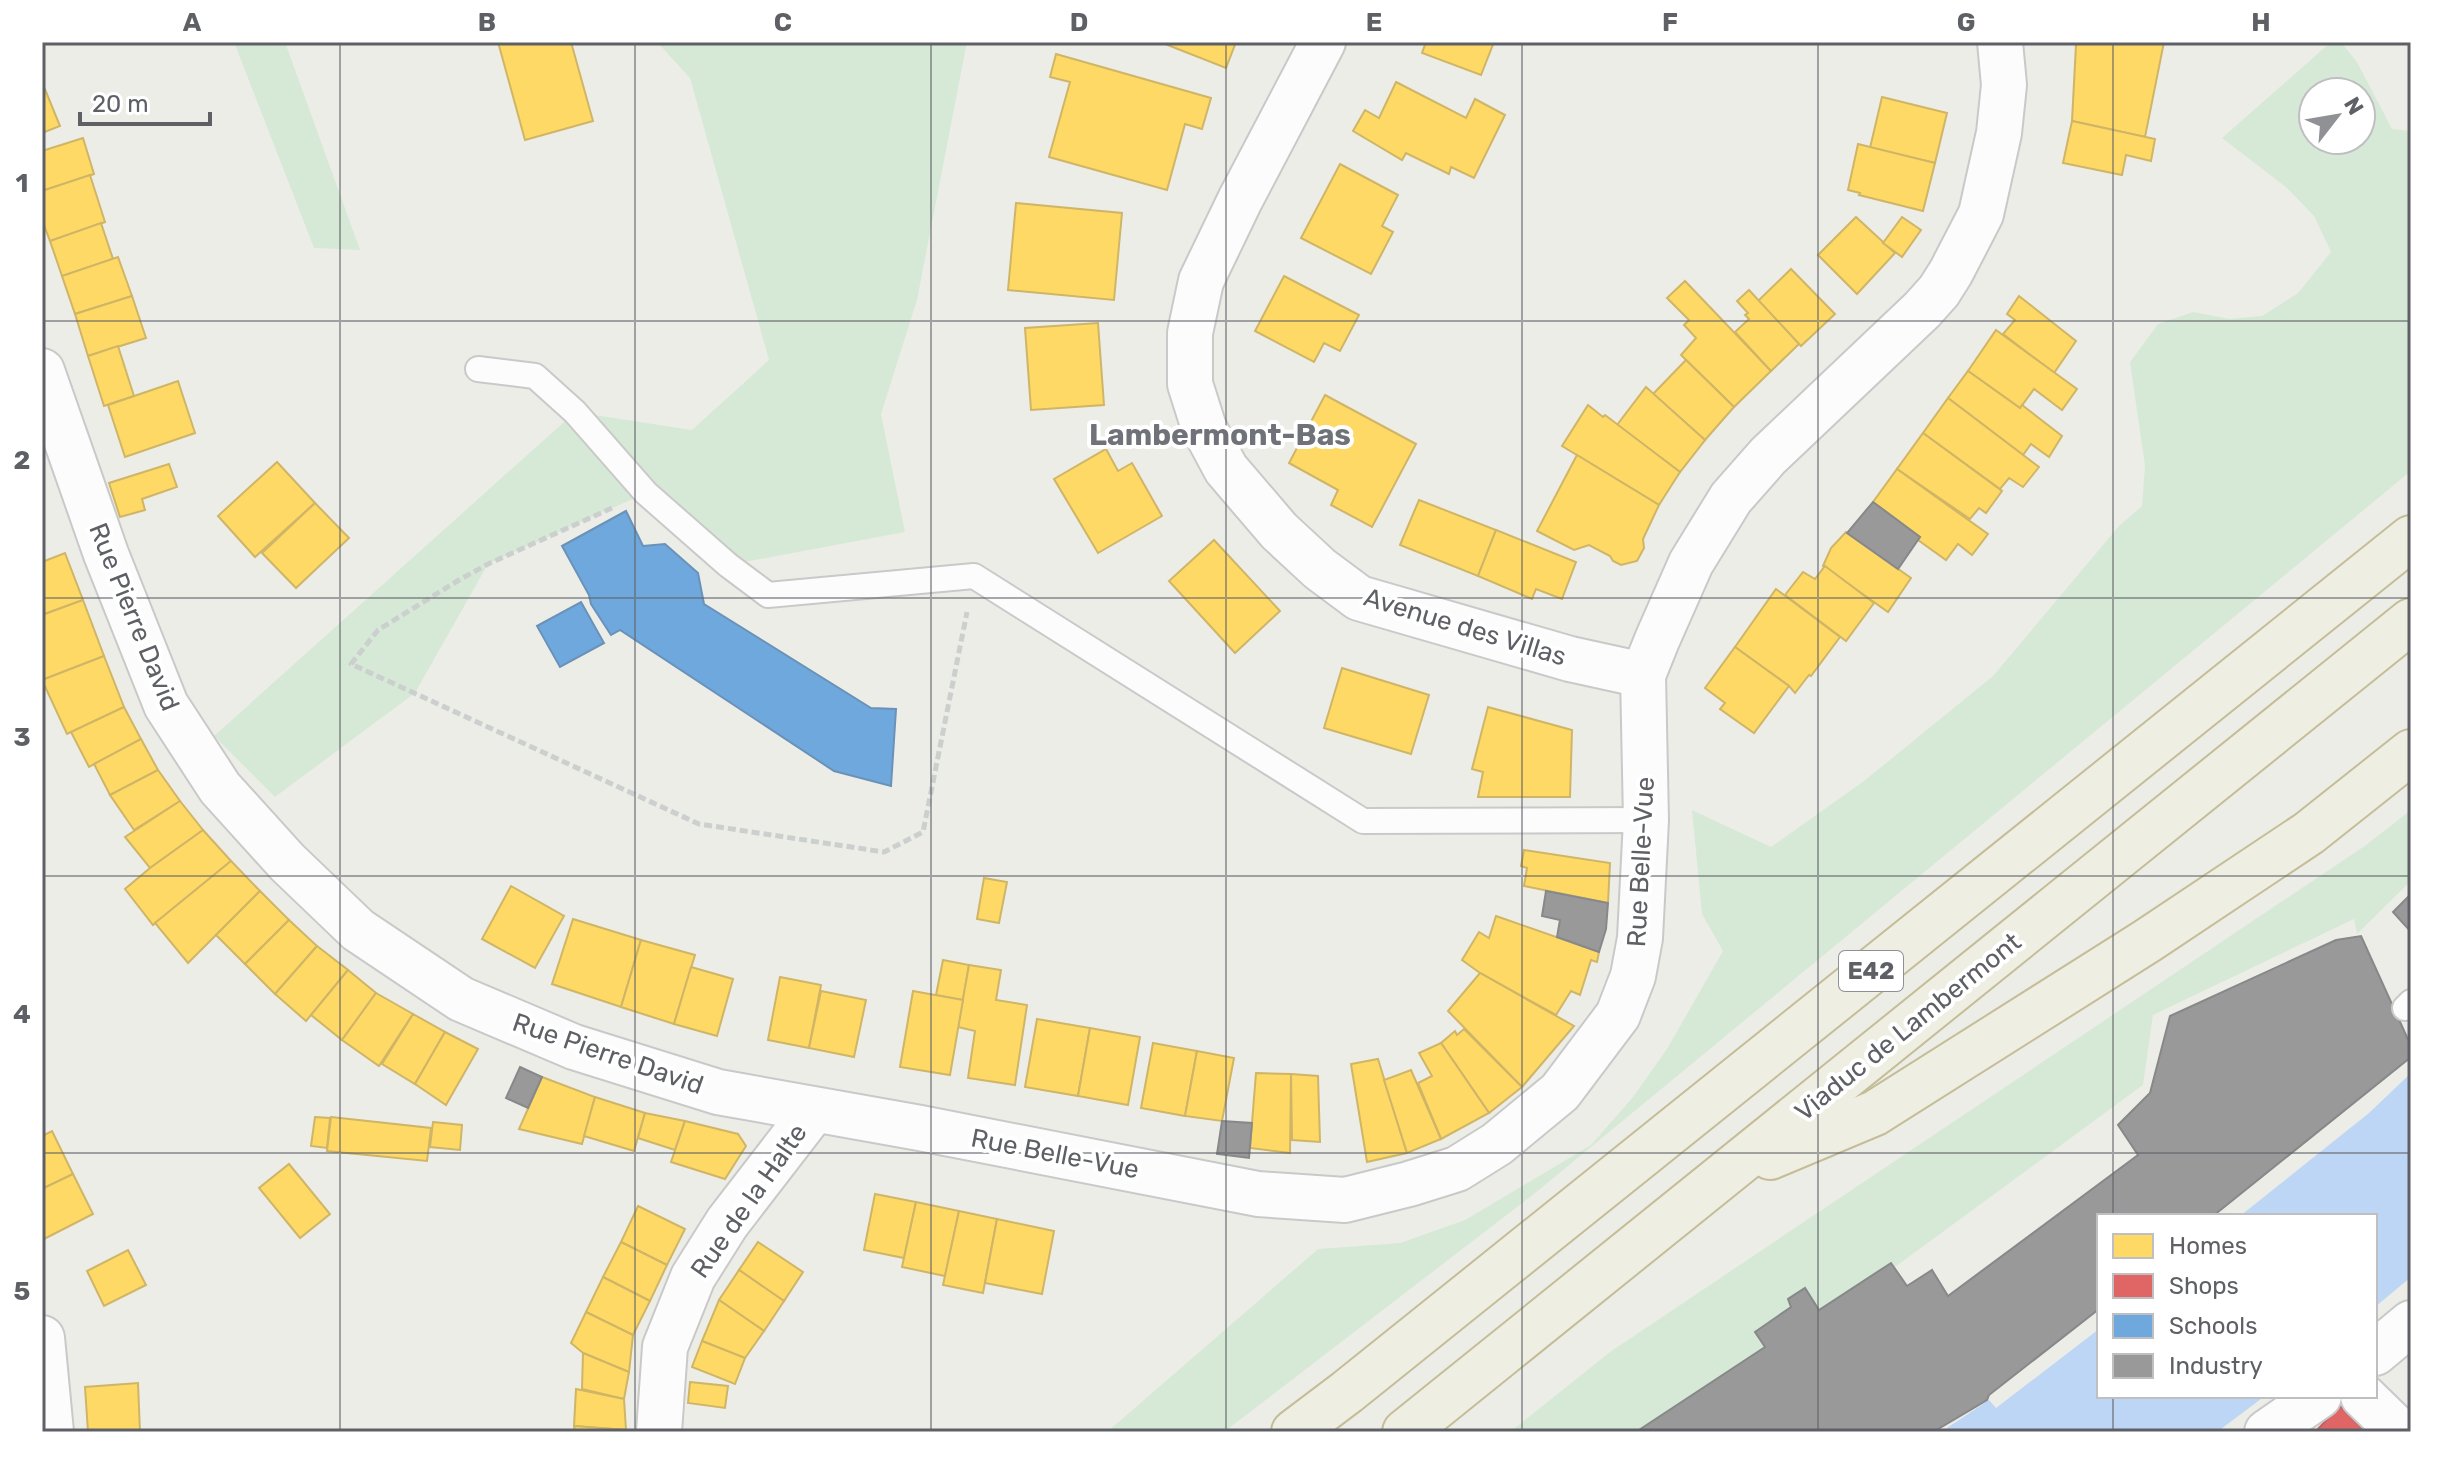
<svg xmlns="http://www.w3.org/2000/svg" width="2453" height="1474" viewBox="0 0 2453 1474" font-family="Rubik,sans-serif">
<rect width="100%" height="100%" fill="#edede8"/>
<g fill="#d6e9d7" fill-rule="evenodd">
<path d="M234,42h51l75,208 -46,-2z"/>
<path d="M657,42h310l-50,258 -36,114 24,118 -177,33 -82,-72 -158,71 -73,129 -140,104 -61,-61 361,-324 117,18 77,-70 -79,-282z"/>
<path d="M2331,42h10l16,20 35,67 19,2v340l-877,723 -310,238h-117l211,-183 82,-6 65,-23 126,-75 42,-48 34,-48 56,-98 -21,-37 -10,-104 79,37 93,-66 129,-105 126,-150 23,-20 3,-40 -15,-104 28,-38 35,-12 37,7 32,-3 36,-23 33,-41 -17,-36 -27,-28 -65,-50zM2313,92h48v48h-48z"/>
<path d="M2411,810v71l-54,53 -3,-15 -201,96 -10,70 -248,182 -253,165h-132l100,-80 756,-507z"/>
</g>
<g fill="#bed6f5">
<path d="M2411,1073v204l-36,30v-91h-135l129,-103z"/>
<path d="M2099,1329v67h166l-48,36h-276l48,-32 7,8z"/>
</g>
<g fill="#ffd966" stroke="#cfb566" stroke-width="2">
<path d="M498,42h73l22,79 -68,19z"/>
<path d="M1160,42h76l-10,26z"/>
<path d="M1426,42h68l-13,33 -59,-22z"/>
<path d="M2084,42h80l-19,95 -73,-16 4,-76z"/>
<path d="M1056,54l155,44 -9,31 -17,-5 -18,66 -118,-33 21,-75 -20,-5z"/>
<path d="M42,82l18,44 -18,7z"/>
<path d="M1396,82l70,36 9,-19 30,16 -31,63 -23,-11 -2,7 -43,-21 -4,7 -49,-29 12,-21 14,8z"/>
<path d="M1882,97l65,16 -12,50 -65,-15z"/>
<path d="M2072,121l83,18 -4,22 -25,-6 -4,20 -59,-12z"/>
<path d="M83,138l11,36 -52,17v-40z"/>
<path d="M1858,144l77,19 -12,48 -64,-16 1,-2 -12,-3z"/>
<path d="M1340,164l58,31 -16,31 11,6 -22,42 -70,-36z"/>
<path d="M90,175l15,47 -55,19 -8,-21v-29z"/>
<path d="M1016,203l106,10 -8,87 -106,-10z"/>
<path d="M1856,217l39,36 -38,41 -39,-39z"/>
<path d="M1902,217l19,13 -19,27 -19,-14z"/>
<path d="M101,223l12,36 -51,17 -12,-35z"/>
<path d="M118,257l14,39 -57,18 -13,-38z"/>
<path d="M1791,269l44,45 -34,32 -43,-45z"/>
<path d="M1284,276l75,39 -19,36 -16,-8 -10,19 -59,-31z"/>
<path d="M1685,281l86,90 -37,36 -53,-52 15,-17 -12,-13 5,-5 -22,-22z"/>
<path d="M1749,290l50,54 -28,27 -36,-39 14,-13 -4,-4 3,-2 -11,-12z"/>
<path d="M132,296l14,42 -58,18 -13,-42z"/>
<path d="M2019,296l57,45 -22,32 -51,-39 12,-14 -8,-6z"/>
<path d="M1098,323l6,82 -73,5 -6,-82z"/>
<path d="M1996,330l81,59 -15,21 -28,-21 -14,19 -52,-37z"/>
<path d="M118,346l16,50 -30,10 -16,-50z"/>
<path d="M1686,360l48,47 -29,33 -52,-46z"/>
<path d="M1968,371l52,37 2,-3 40,31 -13,21 -18,-13 -8,11 -75,-57z"/>
<path d="M178,381l17,52 -70,24 -17,-52z"/>
<path d="M1646,387l59,53 -25,32 -63,-47z"/>
<path d="M1325,395l91,49 -44,83 -41,-22 7,-15 -49,-27z"/>
<path d="M1948,398l91,69 -16,20 -14,-9 -9,11 -77,-56z"/>
<path d="M1588,405l15,12 2,-2 75,57 -21,33 -97,-59z"/>
<path d="M1923,433l79,58 -16,22 -7,-5 -9,11 -73,-50z"/>
<path d="M1106,449l12,22 14,-8 30,53 -64,37 -44,-74z"/>
<path d="M1577,455l82,50 -16,34 1,9 -7,13 -16,4 -8,-4 -3,-5 -21,-11 -15,5 -37,-19z"/>
<path d="M277,462l38,41 -60,54 -37,-41z"/>
<path d="M169,464l8,23 -35,12 3,11 -25,7 -11,-34z"/>
<path d="M1897,469l91,65 -16,21 -14,-11 -12,16 -28,-20 2,-3 -47,-35z"/>
<path d="M1419,500l77,30 -18,46 -78,-31z"/>
<path d="M315,503l34,35 -53,50 -34,-35z"/>
<path d="M1496,530l80,32 -14,37 -26,-10 -4,10 -54,-23z"/>
<path d="M1846,532l65,46 -23,34 -65,-46 8,-18z"/>
<path d="M1214,540l66,71 -45,42 -66,-72z"/>
<path d="M65,553l18,47 -41,15v-53z"/>
<path d="M1825,566l49,37 -28,38 -61,-46 18,-23 12,7z"/>
<path d="M1776,589l64,48 -29,39 -2,-1 -14,18 -6,-7 -54,-39z"/>
<path d="M83,600l21,56 -62,24v-65z"/>
<path d="M1735,647l54,39 -35,47 -34,-24 5,-6 -20,-15z"/>
<path d="M104,656l20,51 -57,27 -25,-54z"/>
<path d="M1342,668l87,27 -18,59 -87,-26z"/>
<path d="M124,707l17,32 -52,28 -18,-35z"/>
<path d="M1488,707l84,23 -2,67h-92l5,-25 -11,-3z"/>
<path d="M141,739l17,31 -48,25 -16,-31z"/>
<path d="M158,770l22,31 -46,29 -24,-35z"/>
<path d="M180,801l23,29 -53,38 -25,-31z"/>
<path d="M203,830l28,31 -78,64 -28,-36 25,-21z"/>
<path d="M1524,850l86,13 -2,40 -84,-17 3,-18 -6,-2z"/>
<path d="M231,861l29,30 -72,72 -33,-40z"/>
<path d="M984,878l23,4 -8,41 -22,-4z"/>
<path d="M511,886l53,30 -29,52 -53,-29z"/>
<path d="M260,891l29,29 -44,44 -29,-29z"/>
<path d="M1496,916l103,36 -2,10 -6,-2 -11,35 -9,-4 -15,24 -76,-42 -18,-13 17,-28 10,6z"/>
<path d="M573,919l68,21 -20,67 -69,-23z"/>
<path d="M289,920l28,26 -42,48 -30,-30z"/>
<path d="M641,940l54,15 -21,69 -53,-17z"/>
<path d="M317,946l31,24 -42,51 -31,-27z"/>
<path d="M943,960l26,5 -6,35 -27,-5z"/>
<path d="M969,965l32,5 -5,30 31,5 -12,80 -47,-7 7,-47 -17,-4z"/>
<path d="M691,967l42,12 -16,57 -43,-12z"/>
<path d="M348,970l28,23 -34,47 -31,-25z"/>
<path d="M1480,973l94,53 -52,61 -74,-76z"/>
<path d="M780,977l41,8 -12,63 -41,-8z"/>
<path d="M821,991l45,9 -12,57 -45,-9z"/>
<path d="M913,991l50,9 -13,75 -50,-8z"/>
<path d="M376,993l37,21 -34,52 -37,-26z"/>
<path d="M413,1014l32,18 -30,52 -33,-20z"/>
<path d="M1037,1019l53,9 -12,68 -53,-9z"/>
<path d="M1090,1028l50,9 -12,68 -50,-9z"/>
<path d="M1464,1029l58,58 -33,26 -48,-70 14,-12 2,4z"/>
<path d="M445,1032l33,17 -32,56 -31,-21z"/>
<path d="M1153,1043l44,8 -12,65 -44,-8z"/>
<path d="M1441,1043l48,70 -48,26 -23,-56 14,-7 -13,-23z"/>
<path d="M1197,1051l37,7 -12,63 -37,-5z"/>
<path d="M1378,1059l29,94 -40,9 -16,-98z"/>
<path d="M1411,1070l30,69 -34,14 -23,-73z"/>
<path d="M1256,1073l35,1 -1,79 -40,-5z"/>
<path d="M1291,1074l27,2 2,66 -28,-2z"/>
<path d="M542,1077l53,20 -13,47 -63,-15z"/>
<path d="M595,1097l50,16 -11,38 -50,-15z"/>
<path d="M645,1113l40,8 -10,29 -37,-12z"/>
<path d="M315,1117l15,1 -3,30 -16,-2z"/>
<path d="M331,1117l100,11 -4,33 -100,-10z"/>
<path d="M685,1121l53,13 8,12 -21,33 -54,-17z"/>
<path d="M433,1122l29,3 -2,25 -30,-3z"/>
<path d="M52,1131l21,43 -31,15v-53z"/>
<path d="M289,1164l41,50 -30,24 -41,-50z"/>
<path d="M73,1174l20,40 -51,26v-51z"/>
<path d="M875,1194l41,8 -12,56 -40,-8z"/>
<path d="M916,1202l43,9 -14,65 -43,-9z"/>
<path d="M638,1206l47,23 -18,36 -46,-23z"/>
<path d="M959,1211l38,8 -14,74 -40,-8z"/>
<path d="M997,1219l57,12 -12,63 -57,-11z"/>
<path d="M621,1242l46,23 -17,36 -47,-24z"/>
<path d="M758,1242l45,30 -19,29 -45,-31z"/>
<path d="M128,1250l18,35 -42,21 -17,-35z"/>
<path d="M739,1270l45,31 -20,30 -45,-31z"/>
<path d="M603,1277l47,24 -17,34 -47,-23z"/>
<path d="M719,1300l45,31 -19,27 -43,-17z"/>
<path d="M586,1312l47,23 -4,37 -46,-19 -12,-10z"/>
<path d="M702,1341l43,17 -10,26 -43,-17z"/>
<path d="M583,1353l46,19 -5,27 -42,-10z"/>
<path d="M690,1382l38,4 -3,22 -37,-5z"/>
<path d="M138,1383l2,49h-52l-3,-45z"/>
<path d="M576,1389l48,10 2,31 -52,-4z"/>
<path d="M574,1426l52,4 1,2h-52z"/>
</g>
<path fill="#e06666" stroke="#b96466" stroke-width="2" d="M2340,1406l26,26h-51z"/>
<g fill="#6fa8dc" stroke="#6a92b9" stroke-width="2">
<path d="M626,511l17,35 22,-2 33,29 6,31 167,104 25,1 -5,77 -57,-15 -214,-141 -9,5 -20,-31 -2,-9 -27,-49z"/>
<path d="M581,602l23,41 -44,24 -23,-41z"/>
</g>
<g fill="#999" stroke="#87888a" stroke-width="2">
<path d="M1873,502l47,35 -22,32 -51,-36z"/>
<path d="M1546,891l62,12 -2,26 -7,23 -42,-15 3,-17 -18,-4z"/>
<path d="M2411,894v38l-18,-20z"/>
<path d="M2361,936l50,110v11l-198,159h-114v93l-110,86 -2,5 -54,32h-297l129,-85 -10,-15 36,-25 -3,-8 17,-11 14,22 72,-47 16,23 25,-16 16,26 190,-141 -20,-30 32,-32 20,-77 166,-76z"/>
<path d="M520,1067l22,10 -14,31 -22,-10z"/>
<path d="M1222,1121l30,2 -3,35 -32,-4z"/>
</g>
<g fill="none" stroke-linecap="round" stroke-linejoin="round">
<g stroke="#c9c9c9" stroke-width="28">
<g id="service">
<path d="M478,369l57,7 40,36 71,81 82,72 40,30 206,-19 389,245 283,-1"/>
<path d="M2405,1008l6,-6"/>
</g>
</g>
<g stroke="#c9c9c9" stroke-width="48">
<g id="minor">
<path d="M1323,42l-83,158 -39,81 -11,52v51l14,44 22,41 53,62 41,38 39,29 211,61 73,16"/>
<path d="M42,371l64,183 60,151 54,83 67,74 71,68 103,69 113,48 144,45 202,36 338,66 87,6 64,-16 48,-15 40,-25 63,-52 58,-77 15,-39 7,-38 6,-118 -3,-145 14,-35 34,-77 40,-65 37,-42 154,-146 17,-19 12,-19 30,-58 18,-81 5,-48 -4,-43"/>
<path d="M2375,1353l36,-30"/>
<path d="M2363,1396l37,36"/>
<path d="M659,1432l6,-85 28,-70 34,-54 87,-113"/>
<path d="M2267,1432l52,-36"/>
</g>
</g>
<g stroke="#c9c9c9" stroke-width="48">
<path id="tertiary" d="M42,1338l9,94"/>
</g>
<g stroke="#c4bd97" stroke-width="48">
<g id="motorway">
<path d="M1770,1157l105,-44 272,-172 162,-108 102,-81"/>
<path d="M1294,1432l53,-40 1064,-854"/>
<path d="M1405,1432l1006,-811"/>
</g>
</g>
<path stroke="#cbcfcd" stroke-width="5" stroke-dasharray="8 4" stroke-linecap="butt" d="M612,508l-124,56 -29,16 -81,50 -27,34 348,160 185,28 39,-20 44,-220"/>
<use href="#service" stroke="#fcfcfc" stroke-width="24"/>
<use href="#minor" stroke="#fcfcfc" stroke-width="44"/>
<use href="#tertiary" stroke="#fcfcfc" stroke-width="44"/>
<use href="#motorway" stroke="#efeee2" stroke-width="44"/>
</g>
<path fill="none" stroke="#5e6066" stroke-width="2" stroke-opacity="0.55" d="M340,42v1390M635,42v1390M931,42v1390M1226,42v1390M1522,42v1390M1818,42v1390M2113,42v1174M42,321h2369M42,598h2369M42,876h2369M42,1153h2369M2113,1396v36"/>
<g text-anchor="middle" dominant-baseline="central" stroke-width="8" stroke-linejoin="round" paint-order="stroke">
<rect fill="#fff" stroke="#8e9094" stroke-width="2" x="1839" y="951" width="64" height="40" rx="6"/>
<g font-size="24" font-weight="bold" fill="#5e6066">
<text x="1871" y="971">E42</text>
</g>
<g font-size="26" fill="#5e6066" stroke="#fff">
<text transform="translate(134 617) rotate(68)">Rue Pierre David</text>
<text transform="translate(1465 627) rotate(17)">Avenue des Villas</text>
<text transform="translate(1641 862) rotate(-87)">Rue Belle-Vue</text>
<text transform="translate(1908 1027) rotate(-39)">Viaduc de Lambermont</text>
<text transform="translate(608 1054) rotate(19)">Rue Pierre David</text>
<text transform="translate(1055 1154) rotate(11)">Rue Belle-Vue</text>
<text transform="translate(749 1201) rotate(-55)">Rue de la Halte</text>
</g>
<g font-size="30" font-weight="bold" fill="#6f7278" stroke="#fff">
<text x="1220" y="435">Lambermont-Bas</text>
</g>
</g>
<rect width="2453" height="1474" fill="none" stroke="#ffffff" stroke-width="88"/>
<rect x="2097" y="1214" width="280" height="184" fill="#ffffff" stroke="#bfbfc2" stroke-width="2"/>
<rect x="2113" y="1234" width="40" height="24" fill="#ffd966" stroke="#bfbfc2" stroke-width="2"/>
<text x="2169" y="1254" font-size="24" fill="#5e6066">Homes</text>
<rect x="2113" y="1274" width="40" height="24" fill="#e06666" stroke="#bfbfc2" stroke-width="2"/>
<text x="2169" y="1294" font-size="24" fill="#5e6066">Shops</text>
<rect x="2113" y="1314" width="40" height="24" fill="#6fa8dc" stroke="#bfbfc2" stroke-width="2"/>
<text x="2169" y="1334" font-size="24" fill="#5e6066">Schools</text>
<rect x="2113" y="1354" width="40" height="24" fill="#999999" stroke="#bfbfc2" stroke-width="2"/>
<text x="2169" y="1374" font-size="24" fill="#5e6066">Industry</text>
<g transform="translate(2337 116) rotate(59)"><circle r="38" fill="#ffffff" stroke="#bfbfc2" stroke-width="2"/>
<path d="M0-6L14 30L0 20L-14 30Z" fill="#909194"/>
<text y="-12" font-size="22" font-weight="bold" text-anchor="middle" fill="#5e6066">N</text>
</g>
<path d="M80 112v12h130v-12" fill="none" stroke="#5e6066" stroke-width="4"/>
<text x="92" y="112" font-size="24" fill="#5e6066" stroke="#ffffff" stroke-width="6" paint-order="stroke">20 m</text>
<rect x="44" y="44" width="2365" height="1386" fill="none" stroke="#5e6066" stroke-width="3"/>
<g font-size="26" text-anchor="middle" font-weight="bold" fill="#5e6066">
<text x="192" y="31">A</text>
<text x="487" y="31">B</text>
<text x="783" y="31">C</text>
<text x="1079" y="31">D</text>
<text x="1374" y="31">E</text>
<text x="1670" y="31">F</text>
<text x="1966" y="31">G</text>
<text x="2261" y="31">H</text>
<text x="22" y="192">1</text>
<text x="22" y="469">2</text>
<text x="22" y="746">3</text>
<text x="22" y="1023">4</text>
<text x="22" y="1300">5</text>
</g>
</svg>
